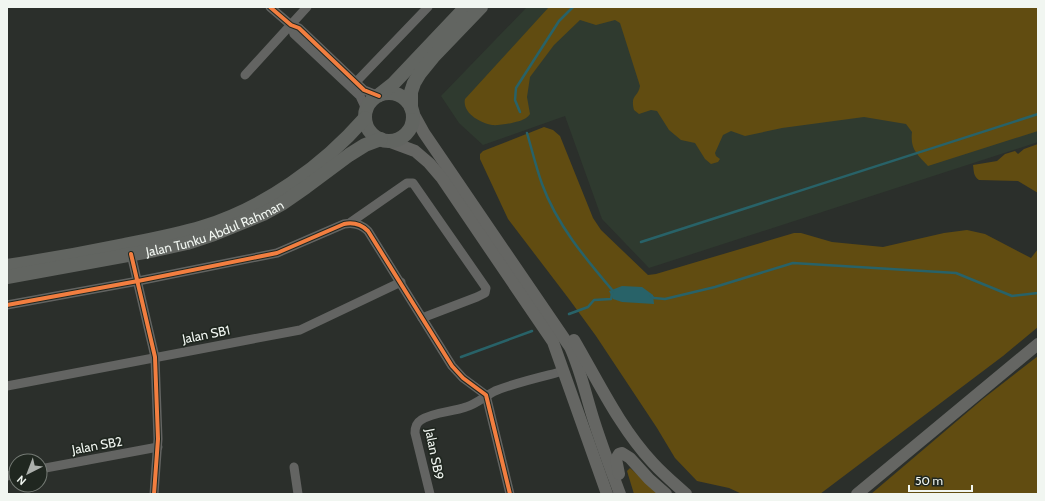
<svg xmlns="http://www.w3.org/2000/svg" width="1045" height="501" viewBox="0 0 1045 501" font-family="Cabin,sans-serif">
<rect width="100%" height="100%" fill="#2b2f2b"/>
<path fill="#2f3a2f" d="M527,7h511v135l-389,126 -47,-49 -37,-103 -82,29 -24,-22 -18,-27z"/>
<g fill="#614c11">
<path d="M549,7h489v124l-110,35c-11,-12 -18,-17 -16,-34l-6,-8 -42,-7 -82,11 -37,8 -14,-5 -8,4 -8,18 1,3 4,3 -2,3 -7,2 -6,-5 -10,-16 -14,-3 -12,-10 -12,-19 -6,-1 -12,4 -5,-4c-4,-16 4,-12 6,-24l-20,-63 -5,-3 -19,5 -16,-5 -26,25 -24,32 -3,20 3,17c-1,1 -2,3 -4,4 -5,4 -27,8 -34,7 -12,-2 -30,-12 -27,-26z"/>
<path d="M544,127l9,3 7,6 33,82 8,12 47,45 8,-1 138,-41h7l31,9 51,5 61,-14 23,-3 18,4 46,24 7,-9v78l-35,29 -183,138h-78l-13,-6 -32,-7 -22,-23 -18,-30 -61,-92 -27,-37 -61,-80 -28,-60v-5l3,-3z"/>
<path d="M1038,144v49l-20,-12 -39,-1c-6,-4 -5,-9 -6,-15l24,-4 8,-7 10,-3 3,3 6,-5z"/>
<path d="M1038,356v138h-167l113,-96z"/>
<path d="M630,468l29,26h-25l-7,-23z"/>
</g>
<path fill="#286268" d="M622,286l20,1 11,8 1,9 -32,-2 -9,-3 -4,-8z"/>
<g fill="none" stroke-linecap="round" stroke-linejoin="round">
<g stroke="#286268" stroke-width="2.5">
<path d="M520,112l-5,-12 1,-12 43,-67 14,-14"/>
<path d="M527,133c5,17 9,34 15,51 15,41 43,74 71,107"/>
<path d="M641,242l397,-128"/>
<path d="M651,296l3,2 11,1 50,-12 78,-24 163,10 56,23 26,-3"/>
<path d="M569,314l19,-7 6,-7 17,-1 1,-5"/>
<path d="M461,357l71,-26"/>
</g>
<g stroke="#636462" stroke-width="9">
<path d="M270,7l21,18 8,3 65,62 15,6"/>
<path d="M291,25l3,9 66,62 7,15"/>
<path d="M245,75l62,-68"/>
<path d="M356,82l72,-75"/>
<path d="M351,222l56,-39h6l73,105 -1,5 -8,4 -55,21"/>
<path d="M131,254l24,103 3,82 -4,55"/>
<path d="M7,305l131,-24 139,-28 67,-29c10,-2 17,0 24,7l84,135 11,12 23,17 24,99"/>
<path d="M7,386l293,-56 101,-48"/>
<path d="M294,467l4,27"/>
<path d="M40,469l118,-22"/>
<path d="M7,476l9,-2"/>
<path d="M430,494l-15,-61c0,-6 1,-10 6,-13 12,-8 31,-8 45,-13 11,-3 19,-11 29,-16 22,-9 46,-14 69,-20"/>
</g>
<g stroke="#656663" stroke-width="12">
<path d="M413,113l11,20 146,214c11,24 16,49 24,74 8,25 17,49 26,73"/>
<path d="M388,141l27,10 14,12 12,14 112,165 54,152"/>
<path d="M574,340c24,41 46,88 79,123 10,11 22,21 33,31"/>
<path d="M619,474l-3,-15 3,-5 3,-1 8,5 19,21 17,15"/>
<path d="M857,494l181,-150"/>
</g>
<g stroke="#626561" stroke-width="14">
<circle cx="389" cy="117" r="24"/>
<path d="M379,95l14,-11 73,-77"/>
<path d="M411,107v-15l3,-9 6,-10 13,-16 48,-50"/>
<path d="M7,266c39,-6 78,-13 117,-21 26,-5 53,-10 79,-18 62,-19 120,-61 162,-109"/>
<path id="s1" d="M7,277l148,-27 32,-7 27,-9 49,-20 20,-11 23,-16 43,-32 16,-10 16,-6"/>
</g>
<g stroke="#202720" stroke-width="6">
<g id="cycleway">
<path d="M270,7l21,18 8,3 65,62 15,6"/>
<path d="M131,254l24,103 3,82 -4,55"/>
<path d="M7,305l131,-24 139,-28 67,-29c10,-2 17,0 24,7l84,135 11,12 23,17 24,99"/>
</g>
</g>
<use href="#cycleway" stroke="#f27e40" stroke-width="4"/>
</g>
<g text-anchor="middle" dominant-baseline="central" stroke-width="3.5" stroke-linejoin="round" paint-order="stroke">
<g font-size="13" fill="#f1f6f1" stroke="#202720">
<text stroke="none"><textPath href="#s1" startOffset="214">Jalan Tunku Abdul Rahman</textPath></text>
<text transform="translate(206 334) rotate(-11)">Jalan SB1</text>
<text transform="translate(97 445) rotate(-10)">Jalan SB2</text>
<text transform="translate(435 454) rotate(79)">Jalan SB9</text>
</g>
</g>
<rect width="1045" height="501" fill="none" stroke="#f1f6f1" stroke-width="16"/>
<g transform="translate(28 473) rotate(222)"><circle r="19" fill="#202720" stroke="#747a74"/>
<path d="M0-3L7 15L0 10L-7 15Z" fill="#acb0ac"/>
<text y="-6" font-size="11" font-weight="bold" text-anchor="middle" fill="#f1f6f1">N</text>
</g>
<path d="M909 485v6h63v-6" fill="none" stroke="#f1f6f1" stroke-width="2"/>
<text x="915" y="485" font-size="12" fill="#f1f6f1" stroke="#202720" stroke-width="3" paint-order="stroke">50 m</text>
</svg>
